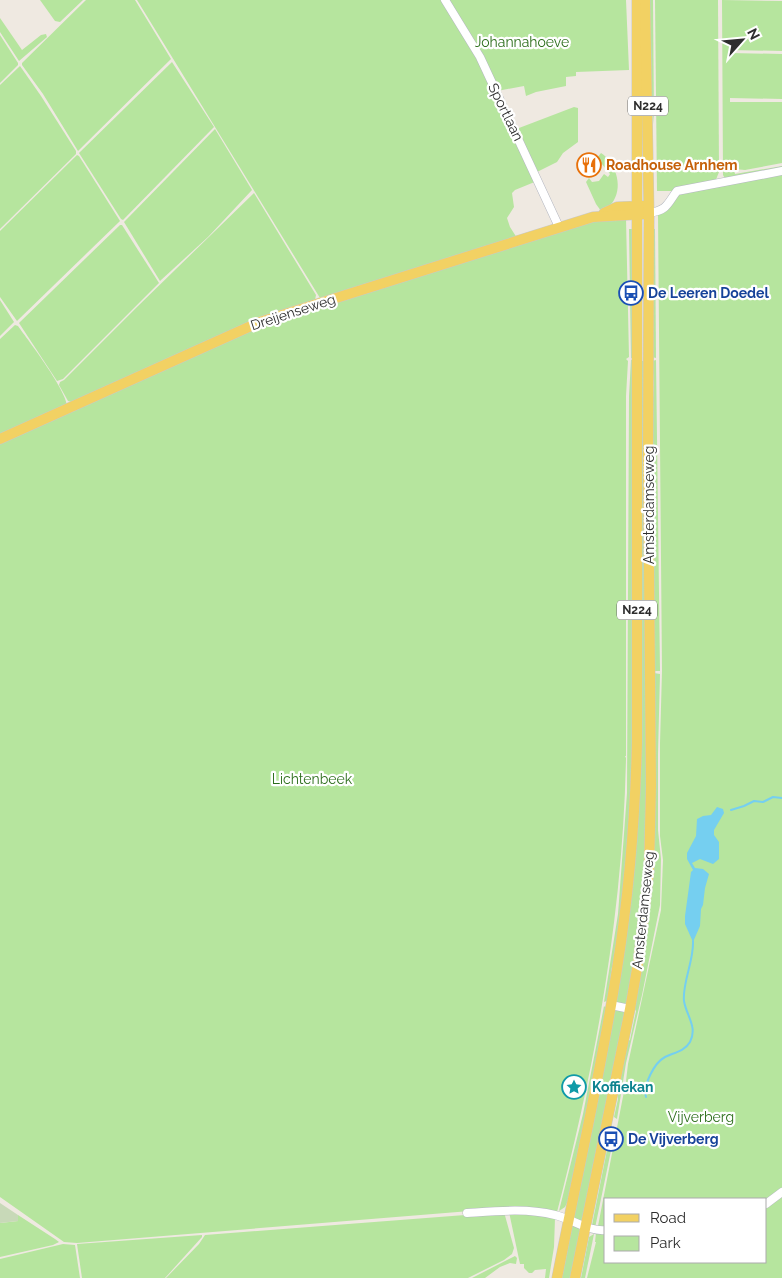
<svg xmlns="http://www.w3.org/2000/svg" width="782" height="1278" viewBox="0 0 782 1278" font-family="Raleway,sans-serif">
<rect width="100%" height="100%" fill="#efe9e1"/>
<g fill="#b6e59e">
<path d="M40,0h43l-23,22 -5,-1z"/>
<path d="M86,0h49l36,59 -93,92 -35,-57 -21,-29v-2z"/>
<path d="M137,0h305l31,48 64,133 -22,9 -3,3 2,14 -7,11 3,9 7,11 -197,60z"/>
<path d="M447,0h179l3,70 -53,2v4l-10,1v9l-30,6 -10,4 -2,-10 -27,5z"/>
<path d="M648,0h5l1,124 -3,-29z"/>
<path d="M655,0h63l1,172 -4,10 -41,9h-17z"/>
<path d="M722,0l60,1v50l-53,-1 1,3 52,1v45l-52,-1v4h52v61l-37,7 -11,-1 1,5 47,-8v3l-56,11 -3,-5z"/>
<path d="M0,18l22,32 19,-15 5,-1 1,3 -28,24 -19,-29z"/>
<path d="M0,35l18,28v2l-18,18z"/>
<path d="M172,62l42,65 -91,93 -2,-1 -42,-66z"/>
<path d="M20,66l21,30 35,55v3l-76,75v-144z"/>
<path d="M574,107l4,1v34l-15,11 -6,9 -20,10 -19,-38 1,-6z"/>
<path d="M215,129l37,61 -44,47 -48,44 -36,-59z"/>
<path d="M601,153c14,9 22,32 13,47 -3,6 -8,8 -13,11l-5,-7 -10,-22 3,-4 3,4 7,-1 5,-7 4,3 2,-3 -13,-16z"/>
<path d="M77,155l2,1 41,65 -103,100 -17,-24v-66z"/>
<path d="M782,173v1017l-16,12v-3h-160v30l-8,-3 28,-145 2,-17 33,-154 2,-50 -3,-24v-93l2,-72 -4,-456 20,-21z"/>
<path d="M254,193l62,102 -1,5 -240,103 -7,-2 -9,-16 1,-3 4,-2 73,-73z"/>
<path d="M626,218l3,139 -3,2 2,2 -2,35v360h-1l1,2c-3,154 -30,305 -69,454l-50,-4 -430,35 -13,-1 -64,-45v-755l250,-113 328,-105z"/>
<path d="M120,225h2l37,58 -96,96 -6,2 -38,-58z"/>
<path d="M629,229h5l-2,48 2,81h-3z"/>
<path d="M652,229h3l1,129 -4,-1z"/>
<path d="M0,300l14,22 -14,14z"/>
<path d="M15,325l3,1c10,14 50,66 49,81l-67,30v-98z"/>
<path d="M631,360h3c0,41 -4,80 0,120l-2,313 -11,130 -10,49 -2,28 -5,2 14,-88 9,-121 2,-397z"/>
<path d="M656,360l4,311h-7l-2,-241 3,-47 -2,-22z"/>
<path d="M641,361h4l2,295 -1,215 -19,134 -12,-3 15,-109z"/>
<path d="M654,673l6,1 -2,80v76l3,29 -1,46 -18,90 -16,68 -9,56 -3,-2 4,-18 -1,-10 9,-47 4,-2 6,-29 -2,-3 6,-34z"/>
<path d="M604,1006l2,2 -22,120 -17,75 -2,4 -6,4 24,-97z"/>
<path d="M617,1009l9,3 -43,211 -10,-3 40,-210z"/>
<path d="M612,1135l2,1 -19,92 -3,-3 16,-80h2z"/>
<path d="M782,1194v84h-195l9,-36h-1l1,-9 10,-1v30h160v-57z"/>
<path d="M504,1212l10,36 -2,6 -8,6 -36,18h-302l33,-34 6,-9z"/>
<path d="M509,1212h6l40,6 -1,29 -5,31h-4l1,-9 -11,1 -3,3h-3l-5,-5v-4h-4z"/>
<path d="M18,1215l37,24 4,3 -6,3 -53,12v-34l18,-2z"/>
<path d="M573,1223l9,3 -10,52h-10z"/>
<path d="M594,1234l-9,44h-4l8,-41z"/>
<path d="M202,1235v2l-37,41h-83l-5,-34z"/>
<path d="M63,1244l12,1 5,33h-80v-19z"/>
<path d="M515,1256l2,2 -1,6 -6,-1 -10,4 -15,11h-13z"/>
</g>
<path fill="#c8d9b8" d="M0,1203l18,12v6l-18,2z"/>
<path fill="#75cff0" d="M717,807l6,2 1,4 -10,17v5l5,7v17l-6,5 -13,-5 -8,4 3,5 8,1 6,5 -4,14 -2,17 -2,4 -1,17 -7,16 -8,-18v-8l6,-44 2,-2 -6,-11v-6l9,-17 1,-17 6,-3 8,-1z"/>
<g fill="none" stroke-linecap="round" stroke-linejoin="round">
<g stroke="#75cff0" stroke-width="2">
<path d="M731,810l13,-4 10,-5 9,1 10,-5 9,1"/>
<path d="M646,1097c-3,-12 8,-34 19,-40 8,-4 20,-6 25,-15 8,-15 -4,-27 -6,-41 -2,-18 10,-40 9,-60"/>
</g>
<g stroke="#b4b7c1" stroke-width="9">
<g id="minor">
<path d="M445,0l35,57 79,170"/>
<path d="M649,213c19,-3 18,-9 28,-22l105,-20"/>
<path d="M611,1005l19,4"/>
<path d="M766,1204l16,-12"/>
<path d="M467,1213c30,-2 59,-5 88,2 17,4 34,17 51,15"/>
</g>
</g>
<g stroke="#c9c9c9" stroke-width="11">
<g id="major">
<path d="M604,213l13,-6 26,-1"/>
<path d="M0,439l260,-117 333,-105 51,-3"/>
<path d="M557,1278c20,-103 44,-205 60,-309 12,-75 18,-150 20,-226v-743"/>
<path d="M575,1278l55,-269 8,-46 11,-92 2,-85 -3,-327 1,-246 -4,-213"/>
</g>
</g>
<use href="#minor" stroke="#fff" stroke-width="8"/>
<use href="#major" stroke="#f2d163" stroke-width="10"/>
</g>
<defs>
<g id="restaurant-ring" transform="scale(1.25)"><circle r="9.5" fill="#fff" stroke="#e8710a" stroke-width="1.5"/><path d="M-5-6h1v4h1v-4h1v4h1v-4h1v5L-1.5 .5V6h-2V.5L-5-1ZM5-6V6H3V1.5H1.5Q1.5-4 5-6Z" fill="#e8710a"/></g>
<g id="bus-ring" transform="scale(1.25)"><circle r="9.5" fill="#fff" stroke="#1a4fb4" stroke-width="1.5"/><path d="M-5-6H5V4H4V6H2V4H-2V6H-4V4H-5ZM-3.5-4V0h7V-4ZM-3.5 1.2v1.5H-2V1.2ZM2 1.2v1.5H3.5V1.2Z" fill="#1a4fb4"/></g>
<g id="sight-ring" transform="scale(1.25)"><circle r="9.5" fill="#fff" stroke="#0f9aa8" stroke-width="1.5"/><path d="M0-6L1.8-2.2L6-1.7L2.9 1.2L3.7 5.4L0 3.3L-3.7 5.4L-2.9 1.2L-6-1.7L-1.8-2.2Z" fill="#0f9aa8"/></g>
</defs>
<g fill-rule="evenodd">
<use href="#restaurant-ring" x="589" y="165"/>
<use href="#bus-ring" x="631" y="293"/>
<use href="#sight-ring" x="574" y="1087"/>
<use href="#bus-ring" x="611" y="1139"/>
</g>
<g text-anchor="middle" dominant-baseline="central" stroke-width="4.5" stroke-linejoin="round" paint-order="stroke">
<g fill="#fff" stroke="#6d6d6d" stroke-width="1">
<rect x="628" y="96.5" width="40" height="19" rx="4"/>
<rect x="617" y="600.5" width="40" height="19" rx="4"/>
</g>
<g font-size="12" font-weight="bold" fill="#2e2e2e">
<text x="648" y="106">N224</text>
<text x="637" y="610">N224</text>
</g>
<g font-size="14" fill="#2c6e1b" stroke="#fff">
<text x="522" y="42">Johannahoeve</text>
<text x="312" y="779">Lichtenbeek</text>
<text x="701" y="1117">Vijverberg</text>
</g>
<g font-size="14" fill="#2e2e2e" stroke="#fff">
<text transform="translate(506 112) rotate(64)">Sportlaan</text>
<text transform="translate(293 312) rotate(-18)">Dreijenseweg</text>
<text transform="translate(649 505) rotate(-90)">Amsterdamseweg</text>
<text transform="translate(643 910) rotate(-84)">Amsterdamseweg</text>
</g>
<g font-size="14" font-weight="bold" fill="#c56008" stroke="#fff" text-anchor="start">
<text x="606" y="165">Roadhouse Arnhem</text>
</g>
<g font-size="14" font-weight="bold" fill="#164399" stroke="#fff" text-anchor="start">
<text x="648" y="293">De Leeren Doedel</text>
<text x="628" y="1139">De Vijverberg</text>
</g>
<g font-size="14" font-weight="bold" fill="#0d838f" stroke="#fff" text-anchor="start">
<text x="592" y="1087">Koffiekan</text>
</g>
</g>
<rect x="604" y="1198" width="162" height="65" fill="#ffffff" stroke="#ababab"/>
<rect x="614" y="1214" width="25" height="8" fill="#f2d163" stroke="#ababab"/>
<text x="650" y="1223" font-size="15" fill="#2e2e2e">Road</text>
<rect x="614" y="1236" width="25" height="15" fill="#b6e59e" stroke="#ababab"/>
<text x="650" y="1248" font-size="15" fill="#2e2e2e">Park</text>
<g transform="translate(742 40) rotate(63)" stroke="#ffffff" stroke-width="4" paint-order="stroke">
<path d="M0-4L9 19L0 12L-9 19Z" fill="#2e2e2e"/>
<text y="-8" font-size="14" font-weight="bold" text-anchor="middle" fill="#2e2e2e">N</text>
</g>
</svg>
